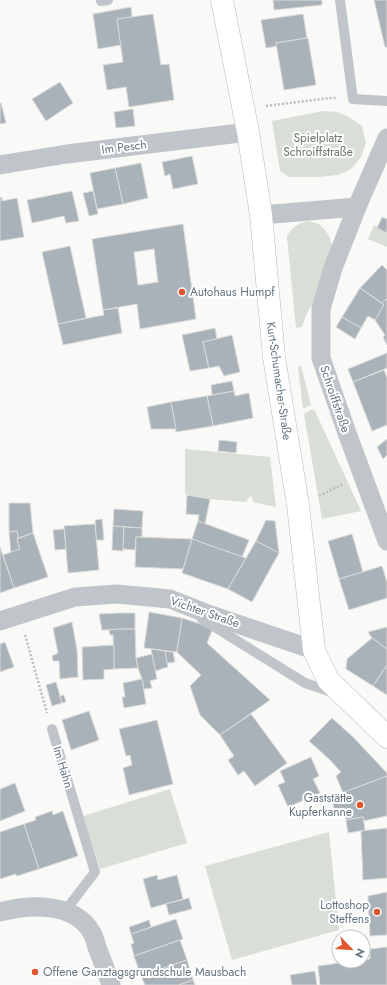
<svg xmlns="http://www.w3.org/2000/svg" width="387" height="985" viewBox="0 0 387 985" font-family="Jost,sans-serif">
<rect width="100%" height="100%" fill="#f9f9f7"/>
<g fill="#d9ded6">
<path d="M323,111l14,1 12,5 13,9 4,17 -5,14 -10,12 -13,6 -20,2h-29l-9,-6 -8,-50z"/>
<path d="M308,221l11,3 6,6 4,6 3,9 -1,10 -7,29 -18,31 -4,12 -6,1 -9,-91c3,-9 12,-14 21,-16z"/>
<path d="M374,225l4,2 -1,1 10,5v14l-19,-8z"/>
<path d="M301,366l10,39 -8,4 -5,-42z"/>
<path d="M312,409l3,2 46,100 -39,8 -18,-105z"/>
<path d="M185,449l85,8 6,50 -23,-5 -2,-7 -5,7 -36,-3 -25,-5z"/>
<path d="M170,789l17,54 -87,26 -17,-53z"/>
<path d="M329,832l10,98 -107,30 -27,-94z"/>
</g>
<g fill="#a9b2b8" stroke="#dbdbd9" fill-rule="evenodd">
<path d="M273,0h49v5l-48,5z"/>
<path d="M374,0h13v47h-2z"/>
<path d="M131,7l1,10 -15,2 4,26 -23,4 -5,-35z"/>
<path d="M153,14l8,51 8,-1 5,36 -45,7 -3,-20 -19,3 -4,-25 20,-3 -6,-43z"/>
<path d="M303,14l4,24 -31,5 1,3 -11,2 -5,-28z"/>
<path d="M307,38h1l8,47 -32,5 -8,-47z"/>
<path d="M60,82l13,21 -27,18 -14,-22z"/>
<path d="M0,103h1l5,20 -6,1z"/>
<path d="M133,109l2,17 -19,2 -2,-16z"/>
<path d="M192,156l6,28 -25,5 -3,-15 -5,2 -3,-14z"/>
<path d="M141,163l7,35 -25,6 -8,-36z"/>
<path d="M115,168l8,36 -26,5 -7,-36z"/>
<path d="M72,191l7,30 -13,2 -2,-7 -32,7 -5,-23z"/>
<path d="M93,191l5,23 -9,2 -6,-23z"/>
<path d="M2,197v4l15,-3 7,39 -24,4v-43z"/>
<path d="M382,217l5,2v14l-10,-5z"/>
<path d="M183,224l13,95 -56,10 -3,-25 -34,6 -11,-71zM154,249l4,33 -20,3 -4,-33z"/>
<path d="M70,246l16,72 -28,6 -16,-72z"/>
<path d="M382,265l5,5v28l-5,5 -22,-15z"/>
<path d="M360,288l24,17 -9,15 -7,-4 -7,12 -19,-11z"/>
<path d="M386,299l1,1v45l-4,-8 2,-2 -10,-15 9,-15 -2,-2z"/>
<path d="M118,308l4,25 -59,12 -5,-21 46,-9 -1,-5z"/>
<path d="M342,317l19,11 -6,11 -19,-12z"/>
<path d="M215,328l2,11 -14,3 6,26 -19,3 -8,-36z"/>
<path d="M232,335l8,37 -16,4 -5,-10 -10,2 -6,-26z"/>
<path d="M387,353v15l-34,14 -5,-13z"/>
<path d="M384,370l3,8v47l-15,6 -19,-49z"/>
<path d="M232,381l2,10 -22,4 -1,-10z"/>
<path d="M234,391l1,5 14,-3 4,25 -40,8 -6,-30z"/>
<path d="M207,396l6,30 -37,6 -5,-30z"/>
<path d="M171,402l5,27h-25l-4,-22z"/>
<path d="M387,439v16l-4,4 -6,-12z"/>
<path d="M219,440l18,2 -1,11 -18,-2z"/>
<path d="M187,495l23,4 -5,25 -7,-3 1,-6 -13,-1z"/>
<path d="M9,503h21l3,30 -15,5 -1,-7 -8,1z"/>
<path d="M114,509l29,2 -1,17 -29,-2z"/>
<path d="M102,519l2,21h-8l-1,-20z"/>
<path d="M266,520l9,1 4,32 -23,-12z"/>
<path d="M198,521l51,19 -7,17 -50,-18z"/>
<path d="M95,524l4,46 -31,3 -4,-47z"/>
<path d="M113,526l11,1 -1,24 -11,-1z"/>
<path d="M124,527l18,1v9h-6l-1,13 -12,-1z"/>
<path d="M64,529l2,20 -11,1 -2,-20z"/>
<path d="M17,531l1,7 -1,1 3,10 -9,4 -2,-21z"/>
<path d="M33,533l15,44 -34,11 -11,-33 17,-6 -3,-10z"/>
<path d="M352,534l11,38 -24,7 -11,-38z"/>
<path d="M136,537l56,2 -9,30 -48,-2z"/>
<path d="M192,539l54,19 -18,31 -46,-16z"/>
<path d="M256,541l23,12 -27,49 -24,-13z"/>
<path d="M0,547l14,41 -14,5z"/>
<path d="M382,566l5,16v16l-38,12 -10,-31z"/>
<path d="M149,612l33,6 -5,34 -33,-4z"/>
<path d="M118,613h17v16l-33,1 -3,-16z"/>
<path d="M182,618l31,10 -6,15 63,57 -50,35 -20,-20 -10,-29 11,-11 -24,-23z"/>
<path d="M72,622l5,28 1,27 -18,2 -1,-18h-6l-1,-5 6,-3 -5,-25z"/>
<path d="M387,627v22l-15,-11 -4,-6z"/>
<path d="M116,629h19l1,29 2,10 -24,1 -1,-34h-3l-1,-5z"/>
<path d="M372,638l15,11v16l-14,21 -27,-17 1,-10z"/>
<path d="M5,642l9,25 -14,5v-28z"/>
<path d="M114,645v24l-10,1v9l-21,1 -1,-33z"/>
<path d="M151,649l14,2 3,16 -13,4z"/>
<path d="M165,651l8,1 2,10 -8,1z"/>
<path d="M152,654l5,25 -7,2 2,7 -8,1 -2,-10 -4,-11 -2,-10z"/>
<path d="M387,665v30l-14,-9z"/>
<path d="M142,679l4,25 -22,4 -2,-11h3l-2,-14z"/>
<path d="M56,682l6,21 -10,3 -6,-21z"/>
<path d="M64,695l2,7 -4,1 -2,-7z"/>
<path d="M89,711l10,29 -28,10 -9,-30z"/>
<path d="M251,714l36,49 -32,23 -11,-15 -6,4 -10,-15 6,-4 -14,-21z"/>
<path d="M332,718l21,19 34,36v3l-44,17 -7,-17 5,-4 -12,-13 -20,-18z"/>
<path d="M157,720l16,64 -44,11 -6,-27 9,-3 -2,-10 -4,1 -7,-27z"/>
<path d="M311,757l8,19 -6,3 7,14 -32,14 -10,-22 7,-3 -5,-11z"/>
<path d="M387,776v40l-24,5v-4l-17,3 -2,-6 -8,2 -5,-19z"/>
<path d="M15,783l10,28 -25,10v-32z"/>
<path d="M52,811l1,4 10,-4 15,45 -39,13 -15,-45 12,-4 -1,-3z"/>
<path d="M363,817l2,13 -17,3 -2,-13z"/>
<path d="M24,824l15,45 -22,7 -1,-2 -16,5v-47z"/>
<path d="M387,828v50l-24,2 -2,-49z"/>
<path d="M157,875l1,5 19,-5 6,24 -32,9 -8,-29z"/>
<path d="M387,892v43l-17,1 -2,-40z"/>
<path d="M189,898l3,11 -23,6 -3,-11z"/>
<path d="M176,919l7,20 -49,17 -3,-12 3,-1 -3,-9z"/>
<path d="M149,920l2,7 -20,7 -2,-7z"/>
<path d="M180,940l7,20 -46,16 -7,-20z"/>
<path d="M387,947v38h-67l-2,-19 35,-5h10v-1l7,-1v-10z"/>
<path d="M187,960l6,20 -14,5h-34l-4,-9z"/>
<path d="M315,971l2,14h-25l-2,-10z"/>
<path d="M193,980l2,5h-16z"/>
</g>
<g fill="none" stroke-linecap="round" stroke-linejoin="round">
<g stroke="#b2b9bd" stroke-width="23">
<path id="secondary" d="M222,0l26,132 13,83 13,142 24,148 16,145 14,30 59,57"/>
</g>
<g stroke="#babec1" stroke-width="2.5" stroke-dasharray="2 2" stroke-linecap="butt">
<path d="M266,106l63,-8h7"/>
<path d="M319,496l24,-12"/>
<path d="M25,635l22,78"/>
</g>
<g stroke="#c0c5c9" stroke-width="10">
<path d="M340,0l13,99 34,2"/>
<path d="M101,1l7,-1"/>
<path d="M202,619l103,64 29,10"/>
<path d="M52,729l43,143 -30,39"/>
</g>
<g stroke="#c0c5c9" stroke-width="19">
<path d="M387,138l-30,69 -24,61 -12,41v49l26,75 40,108"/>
<path d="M0,165l67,-11 181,-22"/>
<path d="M261,215l96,-8"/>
<path d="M0,621l75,-24 42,-3 53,5 38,15 106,36"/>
<path d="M0,912c29,-8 75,-10 92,21 3,5 4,12 6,17 5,12 9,23 13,35"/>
</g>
<use href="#secondary" stroke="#fff" stroke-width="22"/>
</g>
<g fill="#e1552f" stroke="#fff" stroke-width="1.5">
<circle cx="182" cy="292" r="4"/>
<circle cx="360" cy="805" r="4"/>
<circle cx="377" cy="912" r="4"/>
<circle cx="35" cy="972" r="4"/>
</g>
<g text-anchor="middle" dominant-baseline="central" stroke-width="4" stroke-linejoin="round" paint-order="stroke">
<g font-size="12" fill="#677963" stroke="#fff">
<text x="318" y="138">Spielplatz<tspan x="318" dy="14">Schroiffstraße</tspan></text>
</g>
<g font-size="12" fill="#647581" stroke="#fff">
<text transform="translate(124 147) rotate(-7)">Im Pesch</text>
<text transform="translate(279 381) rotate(82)">Kurt-Schumacher-Straße</text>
<text transform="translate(335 399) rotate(71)">Schroiffstraße</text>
<text transform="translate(205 612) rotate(19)">Vichter Straße</text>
<text transform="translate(63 767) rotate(73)">Im Hahn</text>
</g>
<g font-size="12" fill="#647581" stroke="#fff" text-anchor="start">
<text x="190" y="292">Autohaus Humpf</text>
<text x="352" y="798" text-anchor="end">Gaststätte<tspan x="352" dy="14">Kupferkanne</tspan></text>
<text x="369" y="905" text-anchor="end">Lottoshop<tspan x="369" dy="14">Steffens</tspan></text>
<text x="43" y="972">Offene Ganztagsgrundschule Mausbach</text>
</g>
</g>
<g transform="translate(351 949) rotate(115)"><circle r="19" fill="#ffffff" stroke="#c1c8cd"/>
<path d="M0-3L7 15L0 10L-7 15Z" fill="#e1552f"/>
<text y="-6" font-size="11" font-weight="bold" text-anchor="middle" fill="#647581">N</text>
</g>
</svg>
